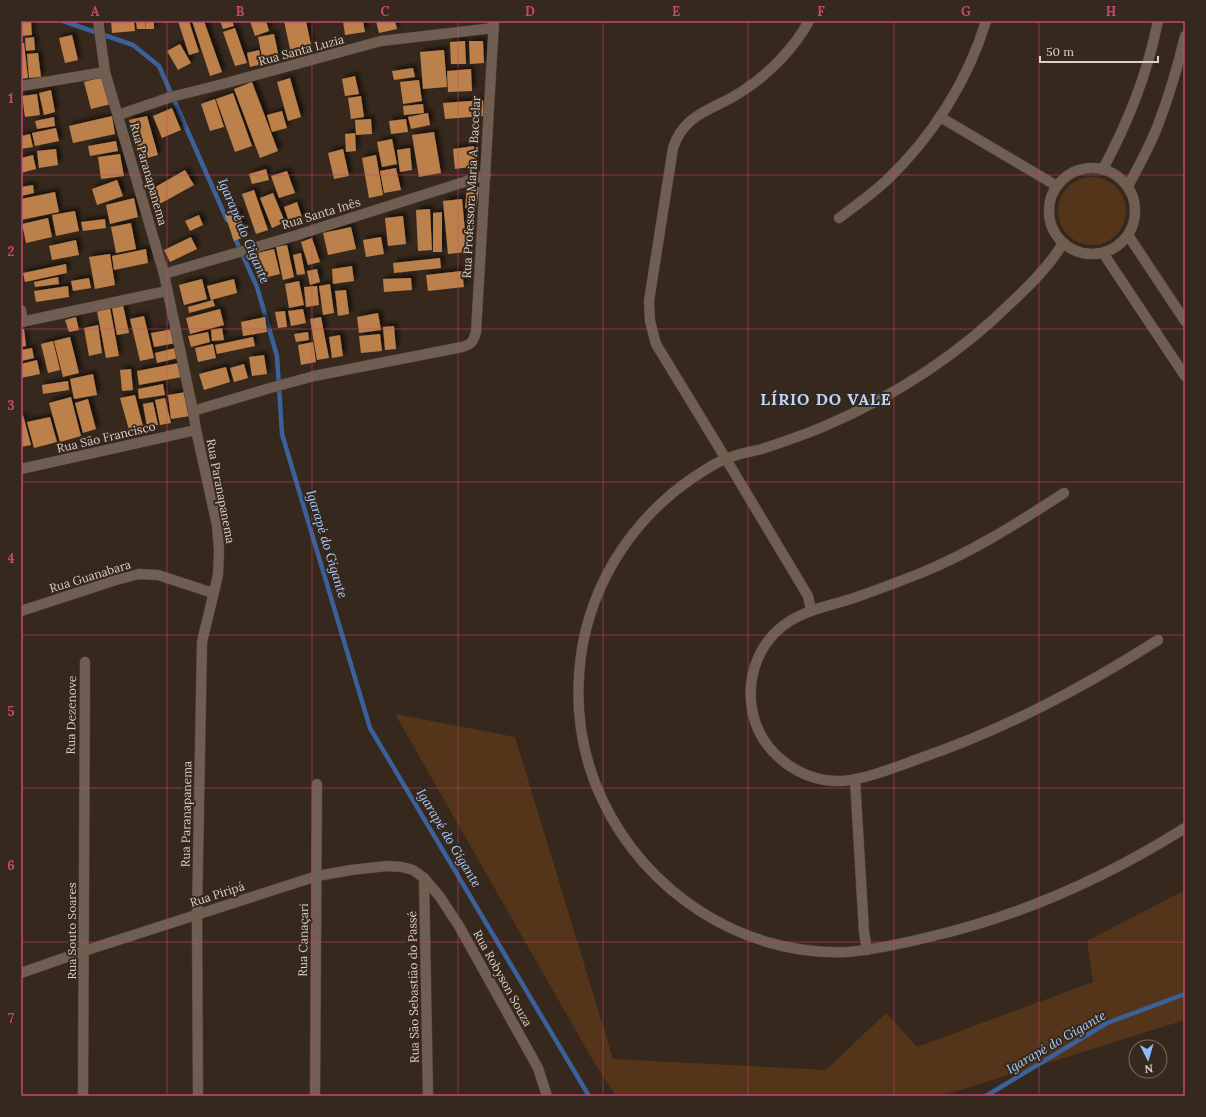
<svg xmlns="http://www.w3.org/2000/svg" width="1206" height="1117" viewBox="0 0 1206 1117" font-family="Lora,serif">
<defs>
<filter id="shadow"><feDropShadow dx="3.5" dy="-3.5" stdDeviation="2" flood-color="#0009"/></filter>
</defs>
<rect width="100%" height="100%" fill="#36281c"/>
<g fill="#553519">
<circle cx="1092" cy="211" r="34"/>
<path d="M395,714l120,23 98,322 213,11 60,-57 31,34 176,-65 -6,-41 98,-51v130l-244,76h-325l-24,-37z"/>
</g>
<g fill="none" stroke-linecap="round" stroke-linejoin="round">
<g stroke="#3b619a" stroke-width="4.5">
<path d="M63,21l70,24 26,21 68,154"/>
<path d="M234,236l23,51 20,69 5,78 88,294 219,368"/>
<path d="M986,1096l121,-73 78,-29"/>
</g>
</g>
<g fill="#bc804b" filter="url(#shadow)">
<path d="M21,21h10l1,14 -11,1z"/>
<path d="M111,21h23l1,10 -23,2z"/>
<path d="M136,21h9l1,8h-9z"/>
<rect x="146" y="21" width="8" height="8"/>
<path d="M178,21h11l10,31 -10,3z"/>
<path d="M192,21h12l18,51 -12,4z"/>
<path d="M220,21h12l2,5 -11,3z"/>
<path d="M250,21h16l3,10 -14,5z"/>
<path d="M284,21h22l6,29 -21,4z"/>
<path d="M343,21h20l2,11 -20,3z"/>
<path d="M376,21h19l2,8 -18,4z"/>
<path d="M235,28l12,35 -12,3 -12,-34z"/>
<path d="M274,34l5,24 -16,4 -5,-25z"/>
<path d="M72,35l6,25 -13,3 -6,-25z"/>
<path d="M34,37l1,13 -9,1 -1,-13z"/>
<path d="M465,41l1,23h-15l-1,-22z"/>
<path d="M469,41h14l1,22 -14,1z"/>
<path d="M21,43h3l4,35 -7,1z"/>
<path d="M180,44l11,19 -13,7 -11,-19z"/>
<path d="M259,50l3,14 -12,3 -3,-14z"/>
<path d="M444,50l3,37 -24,2 -3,-37z"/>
<path d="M38,53l3,24 -12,1 -2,-24z"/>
<path d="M413,68l2,9 -21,3 -2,-9z"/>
<path d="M471,69l1,22 -24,1 -1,-21z"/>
<path d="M105,76l6,28 -20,5 -7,-27z"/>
<path d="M355,76l4,18 -14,2 -3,-17z"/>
<path d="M290,78l11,39 -13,4 -11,-39z"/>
<path d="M419,80l3,21 -19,3 -3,-22z"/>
<path d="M252,82l26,69 -18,7 -26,-69z"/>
<path d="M51,90l4,22 -11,3 -5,-22z"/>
<path d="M233,93l19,53 -17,6 -19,-53z"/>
<path d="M37,94l3,21 -15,2 -3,-21z"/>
<path d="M361,96l3,21 -13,2 -3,-21z"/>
<path d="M215,99l9,28 -14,4 -9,-27z"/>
<path d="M483,100l1,16 -39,3 -2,-16z"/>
<path d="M423,104l1,9 -20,2 -1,-9z"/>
<path d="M172,108l9,22 -19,8 -9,-22z"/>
<path d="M282,111l5,17 -15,4 -5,-17z"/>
<path d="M428,113l2,12 -19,4 -3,-12z"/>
<path d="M112,116l3,18 -42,9 -4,-17z"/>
<path d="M147,116l11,39 -18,5 -11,-40z"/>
<path d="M54,117l1,9 -18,3 -2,-8z"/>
<path d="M371,119l1,15 -16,1 -1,-15z"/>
<path d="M406,119l2,13 -17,2 -2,-13z"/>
<path d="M56,128l3,13 -24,5 -3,-13z"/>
<path d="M434,132l7,41 -22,4 -7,-42z"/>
<path d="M355,133l1,18 -10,1 -1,-18z"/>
<path d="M30,134l3,13 -12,2v-13z"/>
<path d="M392,139l5,25 -15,3 -5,-25z"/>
<path d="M116,141l2,10 -28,5 -2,-10z"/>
<path d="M474,146l3,20 -22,3 -2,-20z"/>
<path d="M410,148l2,22 -12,2 -3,-22z"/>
<path d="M56,149l2,16 -19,3 -2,-17z"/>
<path d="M343,149l6,27 -15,3 -6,-26z"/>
<path d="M120,154l4,22 -23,3 -3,-22z"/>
<path d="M33,155l3,14 -15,4v-15z"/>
<path d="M376,155l7,40 -14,3 -7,-40z"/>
<path d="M396,168l5,22 -17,3 -4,-22z"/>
<path d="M266,169l3,11 -17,4 -3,-10z"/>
<path d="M185,170l9,15 -36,20 -8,-15z"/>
<path d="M287,171l8,22 -16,5 -8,-22z"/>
<path d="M117,180l6,16 -26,9 -5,-16z"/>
<path d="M33,185l1,8 -13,3v-9z"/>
<path d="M467,186l12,1 -3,22 -11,-1z"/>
<path d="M254,190l14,40 -12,4 -14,-40z"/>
<path d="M55,192l4,20 -38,8v-21z"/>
<path d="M273,193l12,29 -13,6 -12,-30z"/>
<path d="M134,198l4,19 -28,7 -4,-19z"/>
<path d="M462,199l5,53 -19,2 -5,-53z"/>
<path d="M297,202l6,18 -13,5 -6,-18z"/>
<path d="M430,209l2,41 -14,1 -2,-41z"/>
<path d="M75,211l4,20 -23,5 -4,-21z"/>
<path d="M238,211l9,25 -13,5 -9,-26z"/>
<path d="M442,212v40h-9v-39z"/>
<path d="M199,215l4,10 -13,6 -5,-10z"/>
<path d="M403,216l3,28 -18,2 -3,-28z"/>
<path d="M48,218l4,19 -26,6 -4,-19z"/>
<path d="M105,219l1,9 -23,3 -2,-9z"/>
<path d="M131,223l5,26 -20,4 -5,-26z"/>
<path d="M351,227l5,22 -28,6 -5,-22z"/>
<path d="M191,237l6,12 -27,13 -6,-12z"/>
<path d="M381,237l3,17 -18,3 -3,-17z"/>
<path d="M312,238l8,24 -12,3 -7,-23z"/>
<path d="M76,240l3,15 -27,5 -3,-14z"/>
<path d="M287,245l7,32 -11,3 -7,-33z"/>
<path d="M146,249l2,14 -34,7 -2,-14z"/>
<path d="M274,249l6,25 -16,4 -6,-25z"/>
<path d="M301,253l4,21 -8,1 -4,-20z"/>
<path d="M110,254l5,31 -20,4 -6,-32z"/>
<path d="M440,258l1,10 -47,5 -1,-10z"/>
<path d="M66,264l1,9 -42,9 -2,-9z"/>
<path d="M352,266l2,15 -21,3 -1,-15z"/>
<path d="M317,269l3,13 -10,3 -3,-14z"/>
<path d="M462,271l2,16 -36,4 -2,-16z"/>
<path d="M58,277l1,7 -24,3 -1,-5z"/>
<path d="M89,278l2,10 -18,3 -2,-10z"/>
<path d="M411,278l1,12 -28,2 -1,-13z"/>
<path d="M202,279l5,20 -23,6 -5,-20z"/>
<path d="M234,279l3,14 -26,7 -4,-14z"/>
<path d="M299,281l5,24 -15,3 -4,-24z"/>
<path d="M330,284l4,29 -11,2 -4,-29z"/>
<path d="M68,286l1,11 -33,5 -2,-11z"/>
<path d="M317,286l2,19 -13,2 -2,-20z"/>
<path d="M346,290l3,24 -11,2 -3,-25z"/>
<path d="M213,300l2,6 -26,7 -1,-6z"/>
<path d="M123,305l6,28 -12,2 -5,-27z"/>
<path d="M110,308l9,48 -13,2 -9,-47z"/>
<path d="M220,309l4,16 -34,9 -4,-16z"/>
<path d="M303,309l3,14 -15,3 -3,-15z"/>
<path d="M285,311l2,16 -9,1 -3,-16z"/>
<path d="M378,313l3,17 -22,3 -2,-16z"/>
<path d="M144,316l10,42 -14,3 -10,-42z"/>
<path d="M76,317l3,13 -10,2 -4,-12z"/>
<path d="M265,317l2,15 -24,4 -2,-14z"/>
<path d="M321,317l8,41 -12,2 -7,-41z"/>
<path d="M98,325l4,28 -13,3 -5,-28z"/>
<path d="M394,326l2,23 -11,1 -2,-23z"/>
<path d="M222,328l2,12 -12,1 -1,-11z"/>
<path d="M21,329h3l2,17 -5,1z"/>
<path d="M173,329l3,14 -22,4 -3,-14z"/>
<path d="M208,332l2,10 -19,5 -3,-11z"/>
<path d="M308,332l1,8 -13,2 -2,-8z"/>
<path d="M380,334l2,17 -21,2 -2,-17z"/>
<path d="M340,335l3,21 -11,2 -3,-21z"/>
<path d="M70,337l9,36 -16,4 -9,-36z"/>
<path d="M253,337l2,9 -38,8 -2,-9z"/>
<path d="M53,341l7,29 -12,3 -7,-29z"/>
<path d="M313,342l3,20 -15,3 -3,-20z"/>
<path d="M213,344l3,14 -18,4 -3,-14z"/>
<path d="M32,348l2,10 -13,3v-11z"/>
<path d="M175,348l3,10 -21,5 -2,-10z"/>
<path d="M264,355l3,19 -15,2 -3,-19z"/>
<path d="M37,360l3,14 -19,4v-14z"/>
<path d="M179,363l3,14 -43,8 -2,-14z"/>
<path d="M244,364l4,14 -14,4 -4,-14z"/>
<path d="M226,367l4,15 -26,8 -5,-16z"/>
<path d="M131,369l2,21 -11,1 -2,-21z"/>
<path d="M93,374l4,21 -23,4 -4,-20z"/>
<path d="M68,381l1,9 -26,4 -1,-9z"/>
<path d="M163,384l2,11 -26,4 -1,-10z"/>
<path d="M186,392l4,24 -19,3 -3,-24z"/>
<path d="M135,395l8,31 -14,4 -9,-32z"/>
<path d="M71,397l10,39 -21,6 -11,-39z"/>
<path d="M165,398l6,25 -11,2 -5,-25z"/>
<path d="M88,399l8,30 -13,4 -8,-30z"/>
<path d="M153,402l5,23 -11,2 -4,-23z"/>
<path d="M21,415h2l8,30 -10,2z"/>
<path d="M50,417l7,25 -23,6 -7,-26z"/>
</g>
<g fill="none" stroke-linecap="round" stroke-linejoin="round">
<g stroke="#4f4338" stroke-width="11">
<g id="minor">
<path d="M98,21l7,51 59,202 29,137 3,19 21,95 2,25 -1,25 -16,67 -5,272 1,182"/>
<path d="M809,21c-15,27 -39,52 -65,69 -28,20 -59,21 -71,58l-24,153 1,20 6,23 70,115 82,137 3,14"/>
<path d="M21,86l84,-14"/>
<path d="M118,115l53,-18 48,-12 162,-44 113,-13"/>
<path d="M940,117l117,69"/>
<circle cx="1092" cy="211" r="43"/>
<path d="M1103,169c26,-49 44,-94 55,-148"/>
<path d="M1128,186c11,-20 22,-40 30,-61 11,-29 20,-59 27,-89"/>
<path d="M839,218c16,-12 33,-24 48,-38 45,-43 81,-99 99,-159"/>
<path d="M1128,235l57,86"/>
<path d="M1063,243c-12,21 -30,39 -48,56 -54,54 -120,97 -190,127 -21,9 -42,16 -63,23 -12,3 -25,5 -36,10 -12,4 -22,12 -32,18 -37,25 -68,60 -88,99 -35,69 -37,153 -4,223 43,93 140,157 244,153 29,-2 59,-9 87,-16 90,-21 174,-59 252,-108"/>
<path d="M1103,253l82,123"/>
<path d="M164,274l130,-38 192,-61"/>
<path d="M21,310l2,12"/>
<path d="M21,322l146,-31"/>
<path d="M193,411l77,-23 44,-12 148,-29c10,-3 11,-5 14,-15l18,-311"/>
<path d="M21,469l175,-39"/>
<path d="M1064,493c-46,30 -92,59 -143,80 -23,9 -47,18 -70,26 -26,8 -52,12 -73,31 -23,21 -32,54 -25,84 9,40 48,68 88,67 23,-1 55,-14 77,-22 87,-30 163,-70 240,-119"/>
<path d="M21,611l95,-31 23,-6 19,1 55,18"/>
<path d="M855,779l9,153 3,18"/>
<path d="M424,878l4,218"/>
<path d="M21,973l63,-22 233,-75 34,-6 36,-4 15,1 11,3 11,8 16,19 19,29 79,142 9,28"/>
<path d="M83,1096l2,-434"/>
<path d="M315,1096l2,-312"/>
</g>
</g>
<use href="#minor" stroke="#6f5e51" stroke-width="10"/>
</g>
<path fill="none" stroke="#c84676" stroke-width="1" stroke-opacity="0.55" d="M167,21v1075M312,21v1075M458,21v1075M603,21v1075M748,21v1075M894,21v1075M1039,21v1075M21,175h1164M21,329h1164M21,482h1164M21,635h1164M21,788h1164M21,942h1164"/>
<g text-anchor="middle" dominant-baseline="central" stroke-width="4" stroke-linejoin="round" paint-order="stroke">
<g font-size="12" fill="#dad0c8" stroke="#36281c">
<text transform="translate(301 50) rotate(-15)">Rua Santa Luzia</text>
<text transform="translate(149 174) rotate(74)">Rua Paranapanema</text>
<text transform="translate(471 187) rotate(-87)">Rua Professora Maria A. Baccelar</text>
<text transform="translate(321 213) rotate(-17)">Rua Santa Inês</text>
<text transform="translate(106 437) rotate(-13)">Rua São Francisco</text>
<text transform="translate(221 491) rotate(79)">Rua Paranapanema</text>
<text transform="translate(90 576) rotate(-17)">Rua Guanabara</text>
<text transform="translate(71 715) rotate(-89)">Rua Dezenove</text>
<text transform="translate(186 814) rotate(-89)">Rua Paranapanema</text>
<text transform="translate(217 894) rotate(-18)">Rua Piripá</text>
<text transform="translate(71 931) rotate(-90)">Rua Souto Soares</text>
<text transform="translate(303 940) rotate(-89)">Rua Canaçari</text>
<text transform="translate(503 978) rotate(61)">Rua Robyson Souza</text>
<text transform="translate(413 987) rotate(-91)">Rua São Sebastião do Passé</text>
</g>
<g font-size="13" font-style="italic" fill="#abcdff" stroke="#36281c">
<text transform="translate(244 231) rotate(67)">Igarapé do Gigante</text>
<text transform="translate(327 544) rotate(73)">Igarapé do Gigante</text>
<text transform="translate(449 838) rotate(59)">Igarapé do Gigante</text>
<text transform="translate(1056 1042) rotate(-30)">Igarapé do Gigante</text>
</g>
<g font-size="16" font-weight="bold" letter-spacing="1" fill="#bcd5fc" stroke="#36281c">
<text x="826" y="399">LÍRIO DO VALE</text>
</g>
</g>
<rect width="1206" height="1117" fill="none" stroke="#36281c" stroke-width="44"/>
<g transform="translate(1148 1059) rotate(175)"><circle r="19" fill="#36281c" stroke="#786b61"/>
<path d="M0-3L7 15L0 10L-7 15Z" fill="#8db9fc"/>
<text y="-6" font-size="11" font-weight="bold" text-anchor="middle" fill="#dad0c8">N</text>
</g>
<path d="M1040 56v6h118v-6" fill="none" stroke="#dad0c8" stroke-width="2"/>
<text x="1046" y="56" font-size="12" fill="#dad0c8" stroke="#36281c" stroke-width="3" paint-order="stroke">50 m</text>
<rect x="22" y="22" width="1162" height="1073" fill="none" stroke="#c84676" stroke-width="1.5"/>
<g font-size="13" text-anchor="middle" font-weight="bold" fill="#c84676">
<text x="95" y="16">A</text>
<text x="240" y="16">B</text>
<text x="385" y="16">C</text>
<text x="530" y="16">D</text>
<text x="676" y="16">E</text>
<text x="821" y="16">F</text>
<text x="966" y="16">G</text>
<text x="1111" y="16">H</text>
<text x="11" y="103">1</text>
<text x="11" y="256">2</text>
<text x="11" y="410">3</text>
<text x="11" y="563">4</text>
<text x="11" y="716">5</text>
<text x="11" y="870">6</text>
<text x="11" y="1023">7</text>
</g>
</svg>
